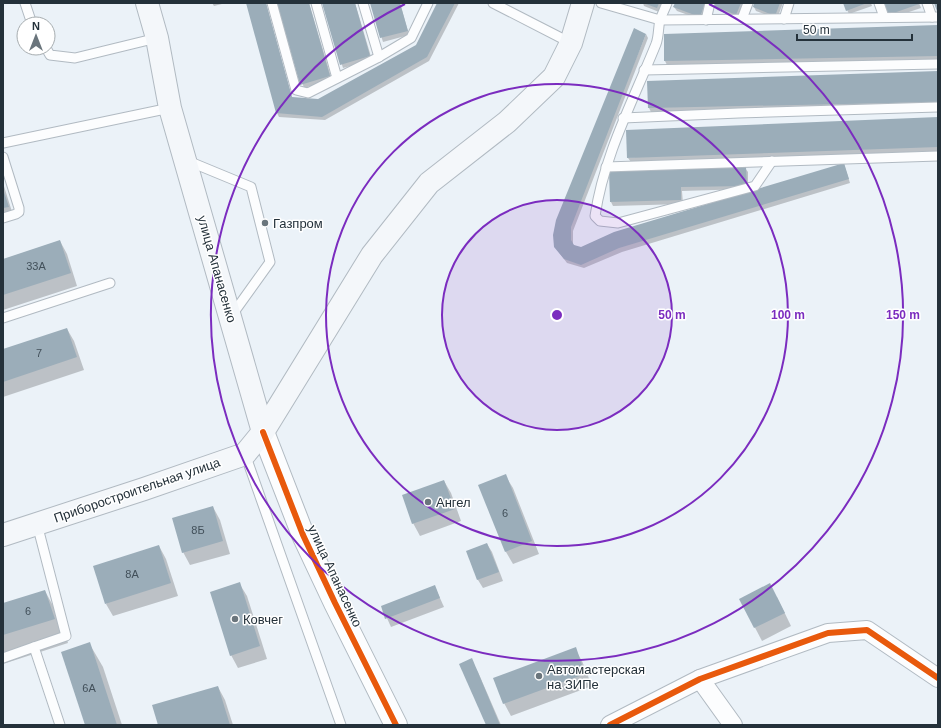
<svg xmlns="http://www.w3.org/2000/svg" width="941" height="728" viewBox="0 0 941 728" font-family="Arial,sans-serif">
<rect width="100%" height="100%" fill="#ebf2f8"/>
<g fill="#0003">
<path d="M212,3h14l-12,3z"/>
<path d="M247,3h19l26,95 27,2 97,-54 22,-43h21l-30,58 -104,59 -46,-3 -2,-4z"/>
<path d="M278,3h31l23,77 -28,8z"/>
<path d="M323,3h32l17,57 -29,8z"/>
<path d="M371,3h29l9,32 -26,7z"/>
<path d="M643,3h19l-3,9 -15,-6z"/>
<path d="M676,3h32l-6,17 -25,-9 -3,-4z"/>
<path d="M716,3h28l-6,15 -21,-8 -2,-4z"/>
<path d="M755,3h28l-6,16 -21,-8 -2,-4z"/>
<path d="M844,3h27l1,3 -23,8z"/>
<path d="M885,3h34l2,5 -30,10z"/>
<path d="M938,26v34l-271,5 -2,-4z"/>
<path d="M646,34l2,4 -75,193v14l8,3 263,-84 6,19 -228,69 -38,16 -17,-5 -9,-12z"/>
<path d="M938,72v33l-287,7 -2,-4 -1,-26z"/>
<path d="M938,118v33l-307,11 -3,-4z"/>
<path d="M745,168l3,4v17l-66,2 1,13 -70,2 -2,-4z"/>
<path d="M3,183l10,32 -10,3z"/>
<path d="M60,241l7,13 10,32 -74,24v-50z"/>
<path d="M67,329l7,12 10,29 -81,27v-47z"/>
<path d="M505,475l8,13 26,66 -26,10 -7,-12z"/>
<path d="M444,481l7,12 10,28 -41,15 -7,-13z"/>
<path d="M213,507l7,13 10,34 -40,11 -7,-13z"/>
<path d="M487,544l5,8 11,29 -20,7 -5,-8 -11,-28z"/>
<path d="M159,546l7,13 12,37 -65,20 -7,-12z"/>
<path d="M239,583l8,13 20,63 -29,9 -7,-13z"/>
<path d="M435,587l9,20 -53,20 -9,-20z"/>
<path d="M45,591l13,24 10,28 -65,21v-59z"/>
<path d="M777,597l14,29 -29,15 -22,-42z"/>
<path d="M89,643l14,24 19,58h-36z"/>
<path d="M575,649l7,12 10,25 -81,30 -7,-13z"/>
<path d="M471,660l7,12 23,53h-14z"/>
<path d="M218,687l7,13 8,25h-74z"/>
</g>
<g fill="#9badb9">
<path d="M246,3h20l26,94 26,2 98,-54 21,-42h18l-28,54 -105,60 -46,-4z"/>
<path d="M277,3h32l21,73 -30,9z"/>
<path d="M322,3h33l15,53 -30,9z"/>
<path d="M370,3h30l8,28 -28,7z"/>
<path d="M643,3h16l-2,5z"/>
<path d="M675,3h30l-5,14 -27,-10z"/>
<path d="M715,3h26l-5,12 -22,-9z"/>
<path d="M754,3h26l-5,13 -22,-9z"/>
<path d="M843,3h24l-21,8z"/>
<path d="M884,3h38l-34,12z"/>
<path d="M934,3h4v11z"/>
<path d="M938,25v31l-274,5v-27z"/>
<path d="M634,28l12,6 -75,193v13l3,5 7,2 33,-15 230,-69 5,16 -230,69 -38,17 -17,-6 -10,-12 -1,-12 3,-15z"/>
<path d="M938,71l-1,31 -289,6 -1,-27z"/>
<path d="M938,117v30l-311,11 -1,-28z"/>
<path d="M746,167l1,19 -66,1v13l-71,2 -1,-31z"/>
<path d="M3,189l6,18 -6,1z"/>
<path d="M60,240l11,33 -68,22v-36z"/>
<path d="M67,328l10,29 -74,25v-33z"/>
<path d="M506,474l26,67 -27,11 -27,-67z"/>
<path d="M444,480l11,29 -43,15 -10,-29z"/>
<path d="M213,506l10,35 -41,12 -10,-35z"/>
<path d="M487,543l12,29 -22,8 -11,-29z"/>
<path d="M159,545l12,38 -66,21 -12,-38z"/>
<path d="M240,582l20,64 -30,10 -20,-64z"/>
<path d="M770,583l15,30 -31,15 -15,-29z"/>
<path d="M435,585l5,13 -55,21 -4,-13z"/>
<path d="M45,590l10,29 -52,16v-32z"/>
<path d="M90,642l27,83h-32l-24,-73z"/>
<path d="M576,647l9,27 -82,30 -10,-26z"/>
<path d="M472,658l28,67h-14l-27,-61z"/>
<path d="M218,686l12,39h-72l-6,-20z"/>
</g>
<g fill="none" stroke-linecap="round" stroke-linejoin="round">
<g stroke="#b1bac2" stroke-width="11">
<g id="service">
<path d="M25,3l7,21"/>
<path d="M272,3l24,87 12,3 71,-36 32,-19 17,-35"/>
<path d="M316,3l21,75"/>
<path d="M363,3l16,54"/>
<path d="M493,3l78,40"/>
<path d="M601,3l59,17 278,-3"/>
<path d="M667,3c-2,6 -5,11 -7,17 -2,8 -1,16 -4,24 -23,57 -52,111 -61,172l5,5 18,2 137,-37 17,-25"/>
<path d="M879,3l5,14"/>
<path d="M927,3l5,14"/>
<path d="M742,19l6,-16"/>
<path d="M784,19l5,-16"/>
<path d="M706,20l4,-17"/>
<path d="M46,48l4,7 25,3 82,-20"/>
<path d="M644,70l294,-6"/>
<path d="M623,118l116,-5 199,-6"/>
<path d="M3,143l167,-35"/>
<path d="M3,157l16,51v4l-3,2 -13,4"/>
<path d="M188,161l63,26 19,75 -38,53"/>
<path d="M606,167l332,-11"/>
<path d="M3,318l107,-35"/>
<path d="M245,454l96,271"/>
<path d="M37,524l29,112 -32,11 26,78"/>
<path d="M3,658l31,-11"/>
</g>
</g>
<g stroke="#b1bac2" stroke-width="20">
<g id="minor">
<path d="M700,679l33,46"/>
<path d="M610,725l90,-46 128,-46 39,-3 71,48"/>
</g>
</g>
<g stroke="#b1bac2" stroke-width="24">
<path id="tertiary" d="M263,432l40,103 32,68 61,122"/>
</g>
<g stroke="#b1bac2" stroke-width="24">
<g id="secondary">
<path d="M147,3l10,35 13,70 93,324"/>
<path d="M3,535l141,-46 101,-35 18,-22 109,-177 57,-72 78,-61 47,-45 17,-34 12,-40"/>
</g>
</g>
<use href="#service" stroke="#fcfdfe" stroke-width="9"/>
<use href="#minor" stroke="#fcfdfe" stroke-width="18"/>
<use href="#tertiary" stroke="#fcfdfe" stroke-width="22"/>
<use href="#secondary" stroke="#f4f7fa" stroke-width="22"/>
<g stroke="#fff" stroke-width="8">
<g id="cycleway">
<path d="M263,432l40,103 32,68 61,122"/>
<path d="M610,725l90,-46 128,-46 39,-3 71,48"/>
</g>
</g>
<use href="#cycleway" stroke="#e8590c" stroke-width="6"/>
</g>
<circle cx="557" cy="315" r="115" fill="#7b2cbf" fill-opacity=".12"/>
<g fill="none" stroke="#7b2cbf" stroke-width="2">
<circle cx="557" cy="315" r="115"/>
<circle cx="557" cy="315" r="231"/>
<path d="M709 4A346 346 0 1 1 405 4"/>
</g>
<g fill="#6a757c" stroke="#fff" stroke-width="1.5">
<circle cx="265" cy="223" r="4"/>
<circle cx="428" cy="502" r="4"/>
<circle cx="235" cy="619" r="4"/>
<circle cx="539" cy="676" r="4"/>
</g>
<g text-anchor="middle" dominant-baseline="central" stroke-width="3" stroke-linejoin="round" paint-order="stroke">
<g font-size="11" fill="#42505a">
<text x="36" y="266">33А</text>
<text x="39" y="353">7</text>
<text x="505" y="513">6</text>
<text x="198" y="530">8Б</text>
<text x="132" y="574">8А</text>
<text x="28" y="611">6</text>
<text x="89" y="688">6А</text>
</g>
<g font-size="13" fill="#24313a" stroke="#fff" text-anchor="start">
<text x="273" y="223">Газпром</text>
<text x="436" y="502">Ангел</text>
<text x="243" y="619">Ковчег</text>
<text x="547" y="669">Автомастерская<tspan x="547" dy="15">на ЗИПе</tspan></text>
</g>
<g font-size="13" fill="#24313a" stroke="#fff">
<text transform="translate(217 269) rotate(74)">улица Апанасенко</text>
<text transform="translate(137 490) rotate(-19)">Приборостроительная улица</text>
<text transform="translate(335 576) rotate(65)">улица Апанасенко</text>
</g>
</g>
<circle cx="557" cy="315" r="6" fill="#7b2cbf" stroke="#fff" stroke-width="2"/>
<g font-size="12" text-anchor="middle" font-weight="bold" fill="#7b2cbf" stroke="#fff" stroke-width="3" stroke-linejoin="round" paint-order="stroke">
<text x="672" y="319">50 m</text>
<text x="788" y="319">100 m</text>
<text x="903" y="319">150 m</text>
</g>
<rect width="941" height="728" fill="none" stroke="#24313a" stroke-width="8"/>
<g transform="translate(36 36)"><circle r="19" fill="#ffffff" stroke="#a7adb0"/>
<path d="M0-3L7 15L0 10L-7 15Z" fill="#6a757c"/>
<text y="-6" font-size="11" font-weight="bold" text-anchor="middle" fill="#24313a">N</text>
</g>
<path d="M797 34v6h115v-6" fill="none" stroke="#24313a" stroke-width="2"/>
<text x="803" y="34" font-size="12" fill="#24313a" stroke="#ffffff" stroke-width="3" paint-order="stroke">50 m</text>
</svg>
